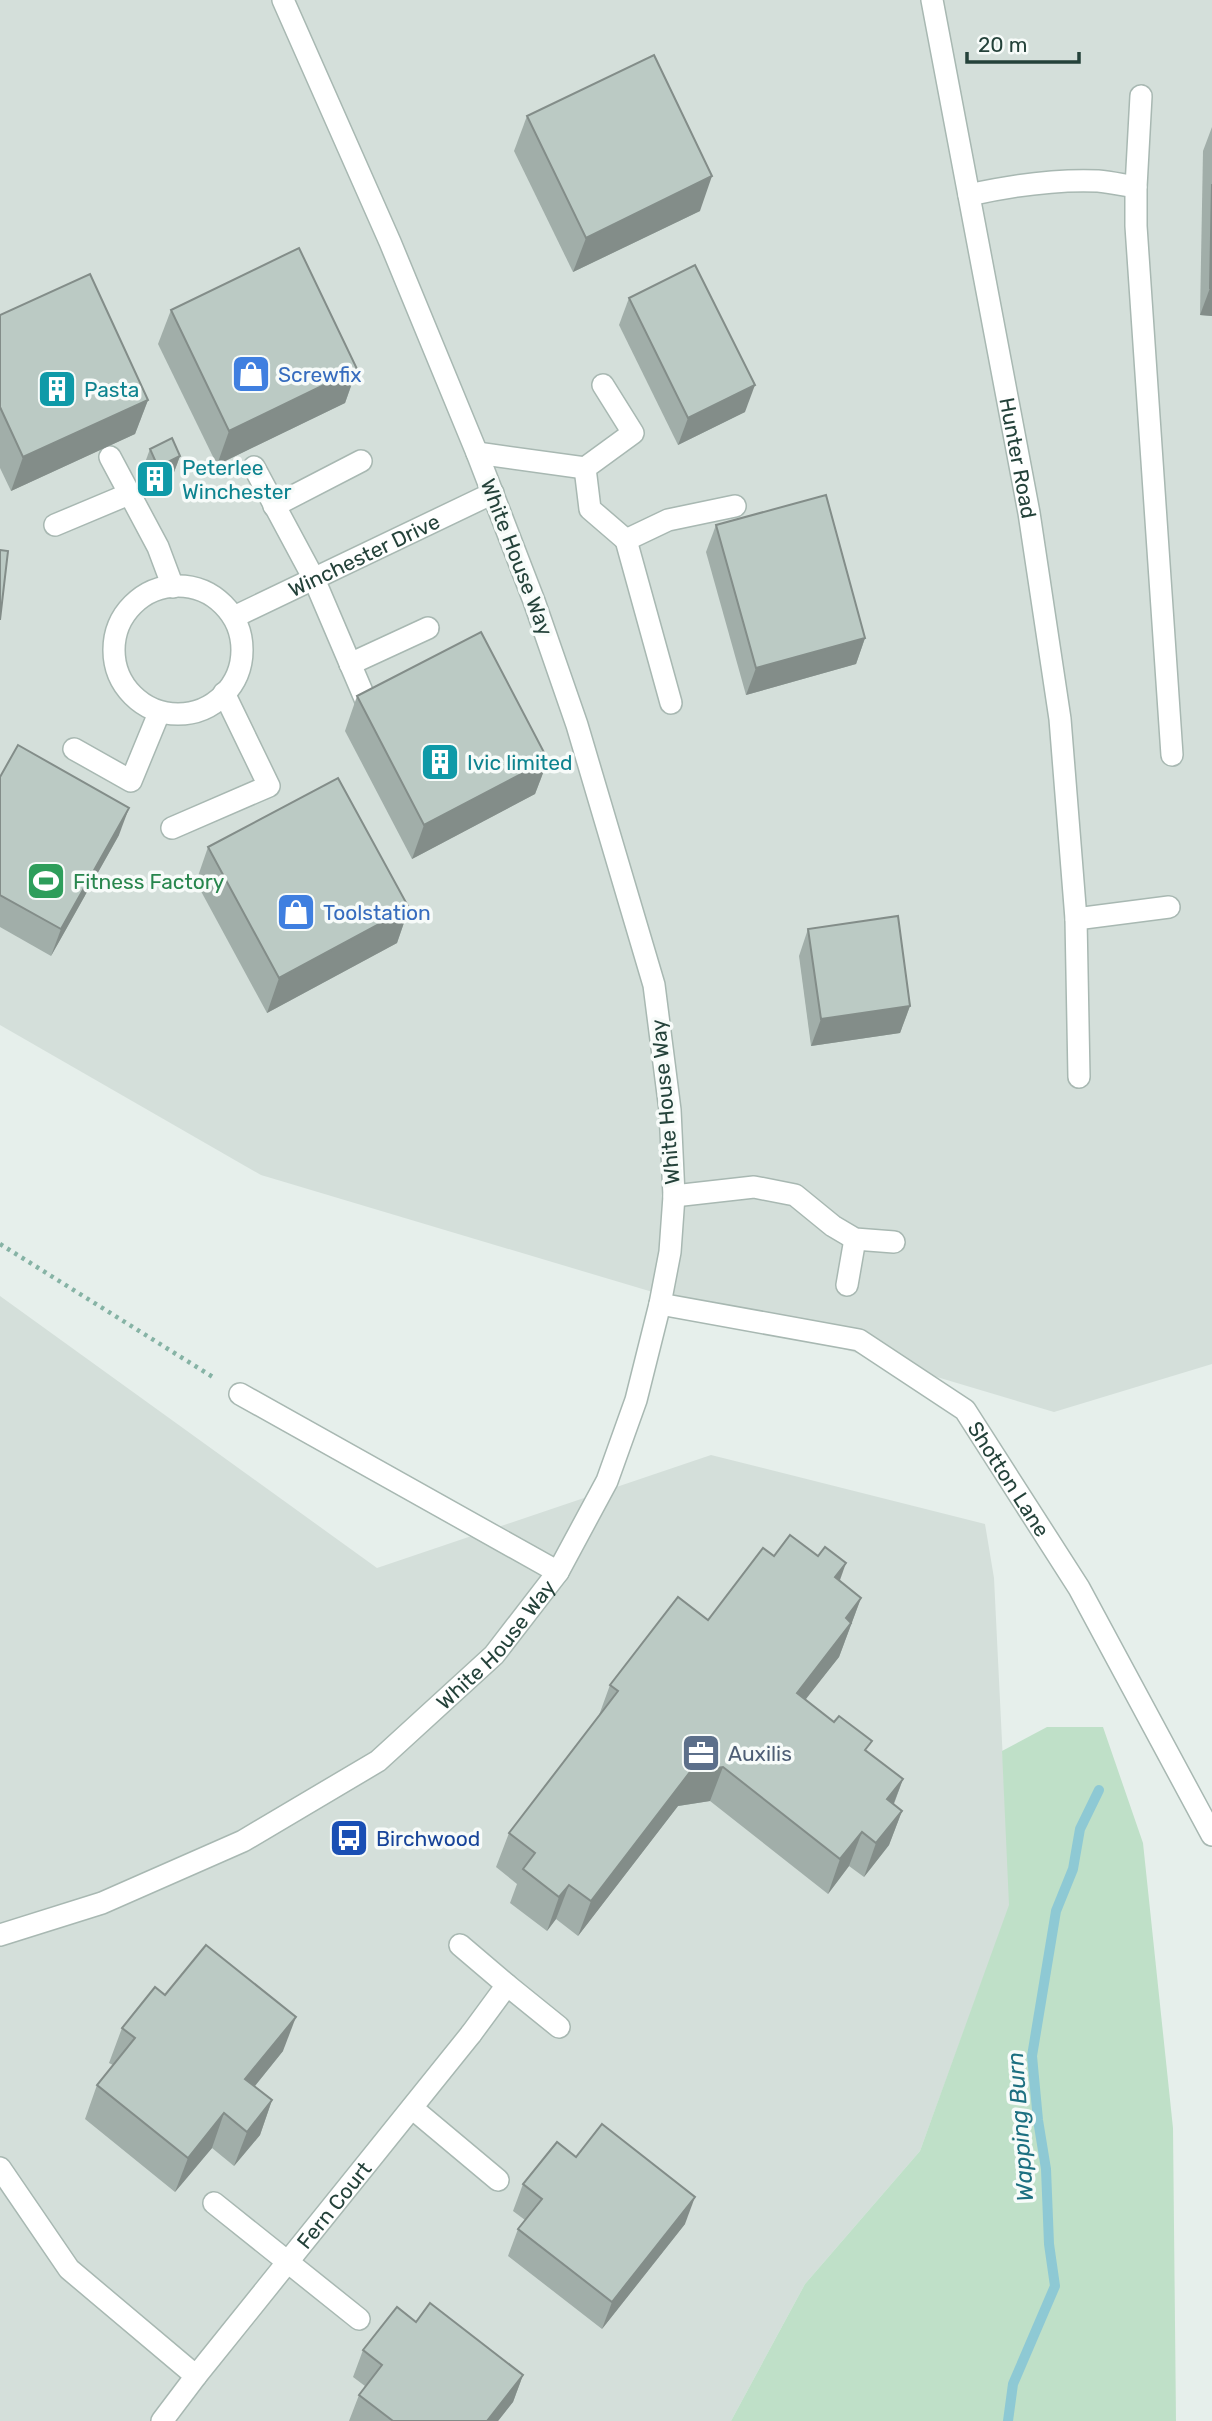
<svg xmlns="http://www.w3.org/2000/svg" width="1212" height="2421" viewBox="0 0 1212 2421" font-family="Rubik,sans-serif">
<rect width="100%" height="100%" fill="#e6efeb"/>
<g fill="#d4dfda">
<path d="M0,0h1212v1364l-158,48 -793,-237 -261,-150z"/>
<path d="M0,1296l377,272 334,-113 274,69 9,54 16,327 -90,246 -115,133 -74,137h-731z"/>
</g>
<path fill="#bfe0c8" d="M1047,1727h56l40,116 30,285 3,293h-445l74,-137 115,-133 89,-246 -7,-154z"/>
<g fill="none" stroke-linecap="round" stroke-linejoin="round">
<path stroke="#8ec9d4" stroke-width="10" d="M1008,2421l5,-37 42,-98 -6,-42 -3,-75 -8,-49 -6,-64 24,-145 17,-42 7,-40 19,-39"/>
<g stroke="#a8b8b2" stroke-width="24">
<g id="service">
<path d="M1136,187l5,-91"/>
<path d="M969,195c41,-9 86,-16 129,-14 12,1 25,4 38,6v39l36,529"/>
<path d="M603,385l30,48 -48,35 5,41 36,31 42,-20 67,-14"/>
<path d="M477,453l108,15"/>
<path d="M110,457l48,90 15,40"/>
<path d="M254,467l60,112 55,129"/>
<path d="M274,506l87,-45"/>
<path d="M55,525l74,-31"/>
<path d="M626,540l45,163"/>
<circle cx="178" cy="650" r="64"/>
<path id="s1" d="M234,617l259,-124"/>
<path d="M350,664l78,-36"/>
<path d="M74,749l57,32 28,-68"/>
<path d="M172,828l97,-42 -45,-93"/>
<path d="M674,1196l80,-9 41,8 38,31 22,13 39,3"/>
<path d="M847,1285l8,-46"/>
<path d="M460,1945l47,40"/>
<path d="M471,2034l36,-49 52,42"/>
<path d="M412,2108l86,72"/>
<path d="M214,2203l145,116"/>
</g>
</g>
<g stroke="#a8b8b2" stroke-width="24">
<g id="minor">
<path id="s2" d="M932,0l97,513 31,206 16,200 3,158"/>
<path d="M1076,919l93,-12"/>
<path id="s3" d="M660,1304l199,36 106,70 114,178 133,247"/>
<path d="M240,1394l318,178"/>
<path id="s4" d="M0,1935l102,-32 141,-62 135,-80 116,-106 64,-83 49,-91 29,-81 24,-96 10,-52 4,-56 -4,-86 -16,-125 -77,-260 -43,-124 -57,-148 -87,-211 -107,-242"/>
<path id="s5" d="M0,2168l69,101 127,107 275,-342"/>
<path d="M162,2421l34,-45"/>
</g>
</g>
<path stroke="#86b3a5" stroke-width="4.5" stroke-dasharray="3.5 5" stroke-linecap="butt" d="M0,1244l216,135"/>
<use href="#service" stroke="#fff" stroke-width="21"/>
<use href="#minor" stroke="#fff" stroke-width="21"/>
</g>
<g fill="#a1aea9">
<path d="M527,116l173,95 -127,61 -59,-121z"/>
<path d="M1212,127v189l-12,-1 3,-164z"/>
<path d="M629,298l116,114 -67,33 -59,-120z"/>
<path d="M171,310l186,59 -12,34 -128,62 -59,-121z"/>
<path d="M0,315l148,85 -13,34 -124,57 -11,-23z"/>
<path d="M150,449l30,7 -10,27 -21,11 -9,-18z"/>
<path d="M716,525l149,113 -9,26 -110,31 -40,-143z"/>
<path d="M357,696l191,64 -13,34 -123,65 -67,-128z"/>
<path d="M0,777l119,58 -68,121 -51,-29z"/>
<path d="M208,847l201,61 -12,35 -130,70 -71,-131z"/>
<path d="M808,929l102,77 -10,27 -89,13 -12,-90z"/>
<path d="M774,1556l66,25 21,17 -22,59 -34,42 63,53 35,27 -9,25 8,7 -13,34 -25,32 -15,-11 -21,28 -118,-93 -32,5 -100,130 -22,-17 -9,12 -37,-28 7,-19 -21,-17 13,-34 89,-115 12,-33 98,-65z"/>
<path d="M165,1995l118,56 -28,35 17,14 -12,35 -26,31 -22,-18 -37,44 -90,-73 12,-34 16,-20 -4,-2 13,-35z"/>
<path d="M576,2157l109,67 -83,105 -94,-73 10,-27 7,-9 -12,-9 10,-27z"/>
<path d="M416,2322l107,53 -10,27 -15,19h-149l10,-26 6,-9 -12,-9 10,-27z"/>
</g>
<g fill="#838d89">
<path d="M712,176l-12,35 -127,61 13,-34z"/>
<path d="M1210,288h2v28l-12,-1z"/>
<path d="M357,369l-12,34 -128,62 12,-34z"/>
<path d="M755,385l-10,27 -67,33 10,-27z"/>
<path d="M148,400l-13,34 -124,57 12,-34z"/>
<path d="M180,456l-10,27 -21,11 9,-27z"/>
<path d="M865,638l-9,26 -110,31 10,-27z"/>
<path d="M548,760l-13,34 -123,65 12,-34z"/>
<path d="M129,808l-10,27 -68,121 10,-27z"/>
<path d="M409,908l-12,35 -130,70 12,-35z"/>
<path d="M910,1006l-10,27 -89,13 10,-27z"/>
<path d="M846,1563l-12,34 1,-20z"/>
<path d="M861,1598l-22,59 -55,70 13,-34 49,-75z"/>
<path d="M723,1767l-13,34 -32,5 -100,130 13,-35 99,-129z"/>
<path d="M903,1779l-13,34 -3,-14z"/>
<path d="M902,1811l-13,34 -25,32 12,-34z"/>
<path d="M862,1832l-13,34 -21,28 12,-35z"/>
<path d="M569,1885l-13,34 -9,12 12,-34z"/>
<path d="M296,2017l-13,34 -50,62 12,-34z"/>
<path d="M272,2100l-12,35 -26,31 13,-34z"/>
<path d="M224,2113l-12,35 -37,44 13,-34z"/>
<path d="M695,2197l-10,27 -83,105 10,-27z"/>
<path d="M523,2375l-10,27 -15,19h-11z"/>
</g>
<g fill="#bbcac4" stroke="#838d89" stroke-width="2">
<path d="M654,55l58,121 -126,62 -59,-122z"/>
<path d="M1212,184v104h-2z"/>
<path d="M299,248l58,121 -128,62 -58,-121z"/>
<path d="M695,265l60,120 -67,33 -59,-120z"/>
<path d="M90,274l58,126 -125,57 -23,-50v-92z"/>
<path d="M172,438l8,18 -22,11 -8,-18z"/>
<path d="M826,495l39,143 -109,30 -40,-143z"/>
<path d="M0,550l8,1 -8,69z"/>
<path d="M481,632l67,128 -124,65 -67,-129z"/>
<path d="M18,745l111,63 -68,121 -61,-34v-118z"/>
<path d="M338,778l71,130 -130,70 -71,-131z"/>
<path d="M898,916l12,90 -89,13 -13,-90z"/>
<path d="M790,1535l28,21 7,-9 21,16 -11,14 26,21 -15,20 5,5 -54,70 37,29 5,-6 33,25 -7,9 38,29 -16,20 15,12 -26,32 -14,-11 -22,27 -117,-92 -33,5 -99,129 -22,-16 -10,12 -36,-28 12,-16 -26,-20 109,-142 -8,-6 68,-88 30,23 55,-72 11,8z"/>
<path d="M206,1945l90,72 -51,62 27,21 -25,32 -23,-19 -36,45 -91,-73 38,-47 -13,-10 33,-41 10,8z"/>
<path d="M602,2124l93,73 -83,105 -94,-73 24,-30 -19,-15 34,-42 19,15z"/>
<path d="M430,2303l93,72 -36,46h-94l-34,-26 23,-30 -19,-15 34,-43 19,15z"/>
</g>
<defs>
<g id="shop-square" transform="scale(2.0125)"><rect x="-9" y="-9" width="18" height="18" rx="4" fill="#3f7fe0" stroke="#f7fbf9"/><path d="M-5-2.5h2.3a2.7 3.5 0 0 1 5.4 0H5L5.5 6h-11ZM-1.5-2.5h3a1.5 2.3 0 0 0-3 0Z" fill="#fff"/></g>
<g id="building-square" transform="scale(2.0125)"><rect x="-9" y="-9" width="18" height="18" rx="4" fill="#0f9aa8" stroke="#f7fbf9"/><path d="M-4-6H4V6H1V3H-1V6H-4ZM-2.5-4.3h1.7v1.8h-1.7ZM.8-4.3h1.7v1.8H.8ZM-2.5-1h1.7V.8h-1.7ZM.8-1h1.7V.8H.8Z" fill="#fff"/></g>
<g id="stadium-square" transform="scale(2.0125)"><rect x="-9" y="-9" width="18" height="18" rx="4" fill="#2e9e5b" stroke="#f7fbf9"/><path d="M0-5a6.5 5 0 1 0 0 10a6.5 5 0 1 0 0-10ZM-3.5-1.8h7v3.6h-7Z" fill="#fff"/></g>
<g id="office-square" transform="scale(2.0125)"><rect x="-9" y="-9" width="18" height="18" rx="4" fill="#5c6f8a" stroke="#f7fbf9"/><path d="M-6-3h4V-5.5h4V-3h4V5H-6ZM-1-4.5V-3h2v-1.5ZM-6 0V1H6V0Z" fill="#fff"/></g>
<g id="bus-square" transform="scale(2.0125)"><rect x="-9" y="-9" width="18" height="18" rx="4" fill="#1a4fb4" stroke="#f7fbf9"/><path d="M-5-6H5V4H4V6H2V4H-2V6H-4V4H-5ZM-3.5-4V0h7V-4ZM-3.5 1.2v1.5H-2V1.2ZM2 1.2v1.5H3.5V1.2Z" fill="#fff"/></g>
</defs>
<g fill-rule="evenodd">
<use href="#shop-square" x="251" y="374"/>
<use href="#building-square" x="57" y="389"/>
<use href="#building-square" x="155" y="479"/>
<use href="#building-square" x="440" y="762"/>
<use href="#stadium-square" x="46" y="881"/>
<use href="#shop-square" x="296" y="912"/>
<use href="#office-square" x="701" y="1753"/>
<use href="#bus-square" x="349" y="1838"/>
</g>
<g text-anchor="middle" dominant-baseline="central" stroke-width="7" stroke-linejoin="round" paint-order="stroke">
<g font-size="21" fill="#366cbe" stroke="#f7fbf9" text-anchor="start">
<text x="278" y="374">Screwfix</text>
<text x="323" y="912">Toolstation</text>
</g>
<g font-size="21" fill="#0d838f" stroke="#f7fbf9" text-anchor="start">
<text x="84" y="389">Pasta</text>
<text x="182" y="467">Peterlee<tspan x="182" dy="24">Winchester</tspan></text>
<text x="467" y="762">Ivic limited</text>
</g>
<g font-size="21" fill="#24423a" stroke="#f7fbf9">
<text stroke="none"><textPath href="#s2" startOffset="466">Hunter Road</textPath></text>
<text stroke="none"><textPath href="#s1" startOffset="144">Winchester Drive</textPath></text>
<text transform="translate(517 557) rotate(69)">White House Way</text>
<text transform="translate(665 1102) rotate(-95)">White House Way</text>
<text stroke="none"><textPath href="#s3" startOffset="411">Shotton Lane</textPath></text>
<text stroke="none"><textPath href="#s4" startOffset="584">White House Way</textPath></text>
<text stroke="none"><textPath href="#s5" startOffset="508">Fern Court</textPath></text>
</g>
<g font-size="21" fill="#27864d" stroke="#f7fbf9" text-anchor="start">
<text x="73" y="881">Fitness Factory</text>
</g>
<g font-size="21" fill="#4e5e75" stroke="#f7fbf9" text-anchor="start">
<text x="728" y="1753">Auxilis</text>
</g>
<g font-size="21" fill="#164399" stroke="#f7fbf9" text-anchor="start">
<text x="376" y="1838">Birchwood</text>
</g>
<g font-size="23" font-style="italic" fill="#1c6f80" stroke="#f7fbf9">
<text transform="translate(1020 2127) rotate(-94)">Wapping Burn</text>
</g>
</g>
<path d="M967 52v10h112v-10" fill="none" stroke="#24423a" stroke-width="3.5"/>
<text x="978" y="52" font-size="21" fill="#24423a" stroke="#f7fbf9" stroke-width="5" paint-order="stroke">20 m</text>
</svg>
